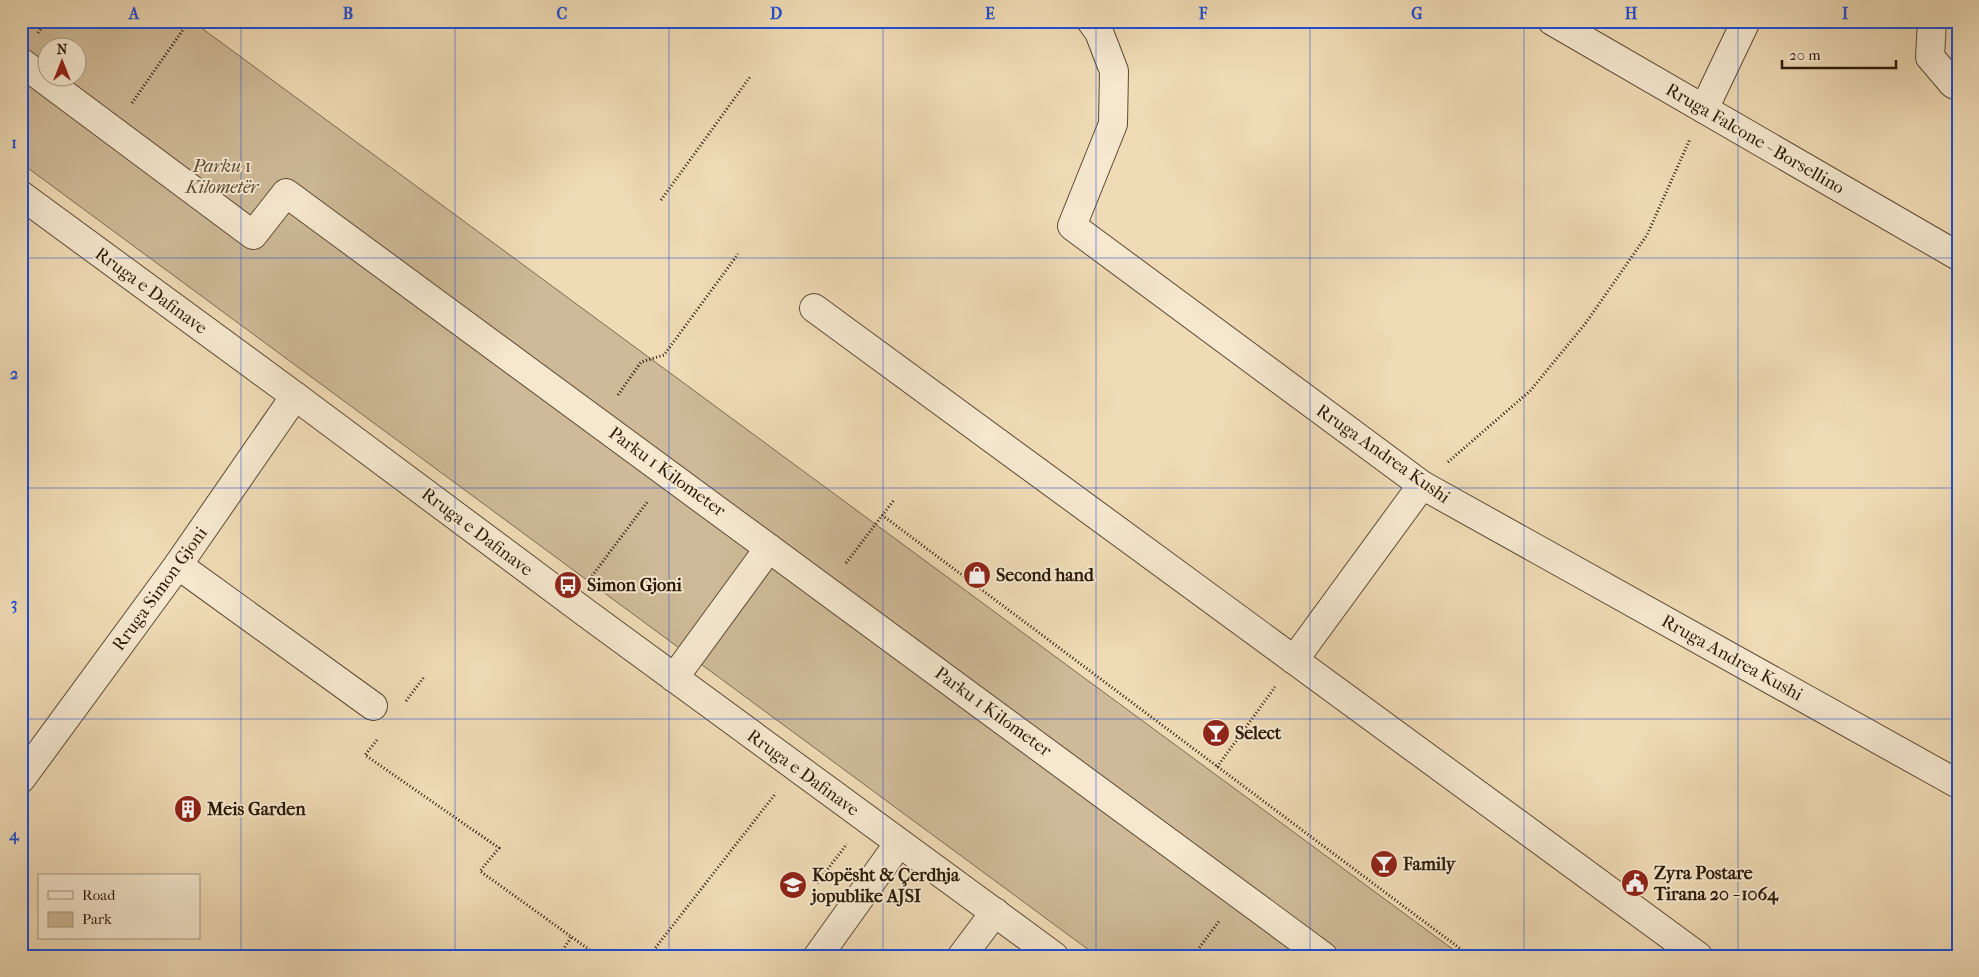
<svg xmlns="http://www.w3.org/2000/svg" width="1979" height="977" viewBox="0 0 1979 977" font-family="'IM FELL French Canon',serif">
<rect width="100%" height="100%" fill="#efdbb5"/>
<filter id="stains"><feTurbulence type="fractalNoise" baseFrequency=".004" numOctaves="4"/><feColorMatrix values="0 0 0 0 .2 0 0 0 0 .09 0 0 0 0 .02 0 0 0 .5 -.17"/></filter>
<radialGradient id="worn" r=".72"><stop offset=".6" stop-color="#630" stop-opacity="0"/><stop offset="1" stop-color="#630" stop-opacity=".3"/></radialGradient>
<path fill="#ceba98" stroke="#7c6a50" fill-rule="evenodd" d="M21,21h171l1270,935h-365l-1076,-793zM48,48h30v30h-30z"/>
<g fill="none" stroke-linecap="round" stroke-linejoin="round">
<g stroke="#5c4a33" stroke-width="30">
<g id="minor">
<path d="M1091,21l8,11 15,39 -1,53 -41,102 350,259 536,299"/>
<path d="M1552,21l406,235"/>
<path d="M1932,21l-2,36 23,27 5,2"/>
<path d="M21,62l232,173 33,-42 1037,763"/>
<path d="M1704,109l42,-88"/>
<path d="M21,195l274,201 291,217 468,343"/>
<path d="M814,308l884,648"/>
<path d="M178,565l195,141"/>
<path d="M1294,660l128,-175"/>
<path d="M674,678l95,-130"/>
<path d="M21,779l157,-214 117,-169"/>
<path d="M818,956l81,-113"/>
<path d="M962,956l33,-44"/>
</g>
</g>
<g stroke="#2b1908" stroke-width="3" stroke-dasharray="1 2.5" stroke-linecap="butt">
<path d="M38,33l8,-12"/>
<path d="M132,103l57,-82"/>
<path d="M661,200l89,-123"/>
<path d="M618,395l23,-33 23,-7 74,-101"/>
<path d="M1448,462l82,-71 55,-67 62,-89 43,-96"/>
<path d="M882,515l588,441"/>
<path d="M846,563l48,-63"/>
<path d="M592,576l56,-75"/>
<path d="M406,701l18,-24"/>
<path d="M377,740l-12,15 134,93 -19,23 118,85"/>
<path d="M1217,767l58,-80"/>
<path d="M817,883l30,-39"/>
<path d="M559,956l13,-20"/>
<path d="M649,956l127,-163"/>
<path d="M1193,956l27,-36"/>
</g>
<use href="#minor" stroke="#f5e8cf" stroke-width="28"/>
</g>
<path fill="none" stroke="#1d4ed8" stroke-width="1" stroke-opacity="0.55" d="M241,21v935M455,21v935M669,21v935M883,21v935M1096,21v935M1310,21v935M1524,21v935M1738,21v935M21,258h1937M21,488h1937M21,719h1937"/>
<defs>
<g id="shop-disc" transform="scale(1.4375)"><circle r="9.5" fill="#8f2418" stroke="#f5e8cf"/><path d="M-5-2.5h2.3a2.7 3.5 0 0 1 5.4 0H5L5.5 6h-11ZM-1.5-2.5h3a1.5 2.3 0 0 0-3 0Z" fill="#fff"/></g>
<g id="bus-disc" transform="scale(1.4375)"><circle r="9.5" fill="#8f2418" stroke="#f5e8cf"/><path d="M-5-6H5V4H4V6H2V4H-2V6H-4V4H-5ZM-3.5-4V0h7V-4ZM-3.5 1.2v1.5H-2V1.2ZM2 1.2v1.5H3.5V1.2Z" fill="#fff"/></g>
<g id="bar-disc" transform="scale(1.4375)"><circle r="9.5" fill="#8f2418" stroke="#f5e8cf"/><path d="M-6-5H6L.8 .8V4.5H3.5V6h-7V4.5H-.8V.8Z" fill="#fff"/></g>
<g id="building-disc" transform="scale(1.4375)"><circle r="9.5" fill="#8f2418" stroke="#f5e8cf"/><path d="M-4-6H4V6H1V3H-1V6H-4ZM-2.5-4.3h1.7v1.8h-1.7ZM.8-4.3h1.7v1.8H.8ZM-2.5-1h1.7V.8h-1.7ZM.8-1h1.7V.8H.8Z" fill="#fff"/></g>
<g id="civic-disc" transform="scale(1.4375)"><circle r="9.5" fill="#8f2418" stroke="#f5e8cf"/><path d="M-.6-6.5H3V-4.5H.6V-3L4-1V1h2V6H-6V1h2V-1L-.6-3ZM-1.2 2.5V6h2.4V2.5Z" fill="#fff"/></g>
<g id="school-disc" transform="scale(1.4375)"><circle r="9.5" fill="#8f2418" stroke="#f5e8cf"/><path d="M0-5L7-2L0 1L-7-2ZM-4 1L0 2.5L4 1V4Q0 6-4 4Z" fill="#fff"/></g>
</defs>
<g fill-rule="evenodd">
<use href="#shop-disc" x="977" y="575"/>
<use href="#bus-disc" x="568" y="585"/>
<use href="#bar-disc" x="1216" y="733"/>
<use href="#building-disc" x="188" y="809"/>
<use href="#bar-disc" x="1384" y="864"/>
<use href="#civic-disc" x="1635" y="883"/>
<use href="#school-disc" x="793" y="885"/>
</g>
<g text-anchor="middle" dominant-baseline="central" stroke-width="4" stroke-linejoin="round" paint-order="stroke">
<g font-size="18" fill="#2b1908" stroke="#f5e8cf">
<text transform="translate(1755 139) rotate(30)">Rruga Falcone - Borsellino</text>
<text transform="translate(151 291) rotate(36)">Rruga e Dafinave</text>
<text transform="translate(1383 454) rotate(35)">Rruga Andrea Kushi</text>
<text transform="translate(667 472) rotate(36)">Parku 1 Kilometer</text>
<text transform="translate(477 532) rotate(37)">Rruga e Dafinave</text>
<text transform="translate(160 589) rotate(-54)">Rruga Simon Gjoni</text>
<text transform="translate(1732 658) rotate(29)">Rruga Andrea Kushi</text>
<text transform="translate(993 712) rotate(36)">Parku 1 Kilometer</text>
<text transform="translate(803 773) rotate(36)">Rruga e Dafinave</text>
</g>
<g font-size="18" font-style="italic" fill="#5c4933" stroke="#f5e8cf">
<text x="222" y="166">Parku 1<tspan x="222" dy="21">Kilometër</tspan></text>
</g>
<g font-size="18" font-weight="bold" fill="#2b1908" stroke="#f5e8cf" text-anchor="start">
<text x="996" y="575">Second hand</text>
<text x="587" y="585">Simon Gjoni</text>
<text x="1235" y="733">Select</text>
<text x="207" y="809">Meis Garden</text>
<text x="1403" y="864">Family</text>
<text x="1654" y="873">Zyra Postare<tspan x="1654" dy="21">Tirana 20 - 1064</tspan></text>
<text x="812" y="875">Kopësht &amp; Çerdhja<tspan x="812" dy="21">jopublike AJSI</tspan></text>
</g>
</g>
<rect width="1979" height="977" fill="none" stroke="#efdbb5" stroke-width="55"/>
<rect x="38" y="874" width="162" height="65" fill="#f5e8cf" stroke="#a4957f"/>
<rect x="48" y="891" width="25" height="8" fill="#f5e8cf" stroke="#a4957f"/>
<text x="82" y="900" font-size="15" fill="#2b1908">Road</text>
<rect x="48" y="912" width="25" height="15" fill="#ceba98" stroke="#a4957f"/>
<text x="82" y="924" font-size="15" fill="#2b1908">Park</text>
<g transform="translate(62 62)"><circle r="24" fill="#f5e8cf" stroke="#a4957f"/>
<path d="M0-4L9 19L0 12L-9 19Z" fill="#8f2418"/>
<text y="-8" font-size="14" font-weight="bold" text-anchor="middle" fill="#2b1908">N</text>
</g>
<path d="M1782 60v8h114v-8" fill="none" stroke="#2b1908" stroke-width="2.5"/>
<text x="1789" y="60" font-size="15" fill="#2b1908" stroke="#f5e8cf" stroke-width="4" paint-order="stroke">20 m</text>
<rect x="28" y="28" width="1924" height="922" fill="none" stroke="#1d4ed8" stroke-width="2"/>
<g font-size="16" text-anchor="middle" font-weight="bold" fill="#1d4ed8">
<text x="134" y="19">A</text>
<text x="348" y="19">B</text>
<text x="562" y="19">C</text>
<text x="776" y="19">D</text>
<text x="990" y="19">E</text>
<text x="1203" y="19">F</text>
<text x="1417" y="19">G</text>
<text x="1631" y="19">H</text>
<text x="1845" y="19">I</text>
<text x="14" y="148">1</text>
<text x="14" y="379">2</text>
<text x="14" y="609">3</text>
<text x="14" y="840">4</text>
</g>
<rect width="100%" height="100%" filter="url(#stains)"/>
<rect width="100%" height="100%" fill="url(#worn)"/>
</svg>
